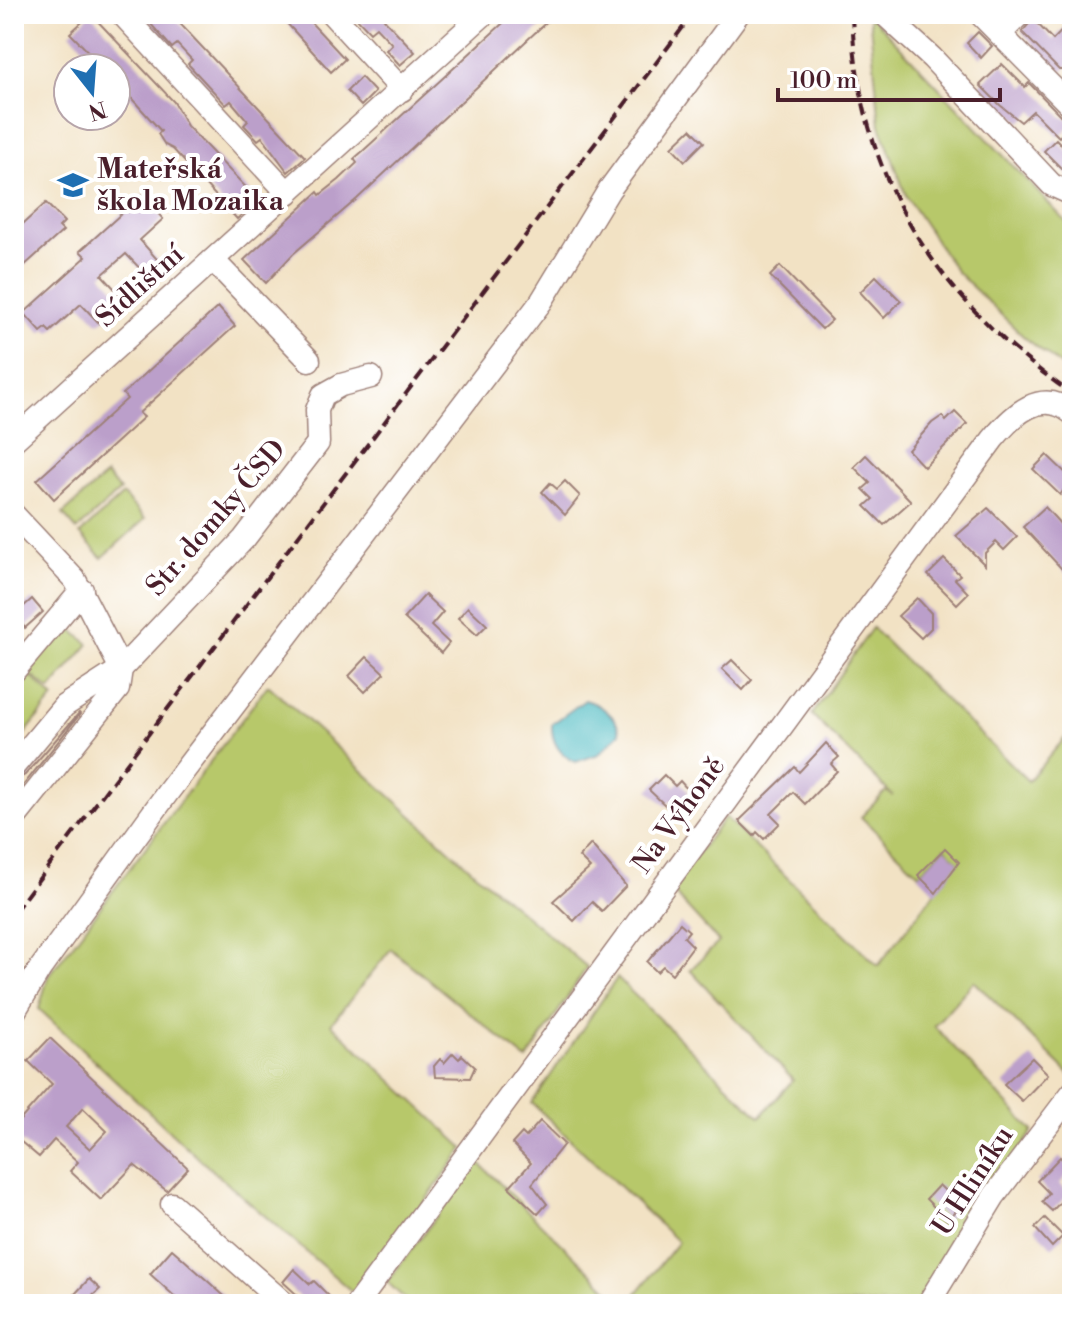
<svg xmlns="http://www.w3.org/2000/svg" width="1086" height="1318" viewBox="0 0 1086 1318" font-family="'Libre Bodoni',serif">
<rect width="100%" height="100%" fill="#fff"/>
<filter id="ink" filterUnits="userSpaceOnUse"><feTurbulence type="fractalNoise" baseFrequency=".0125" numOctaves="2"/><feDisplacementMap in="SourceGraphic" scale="16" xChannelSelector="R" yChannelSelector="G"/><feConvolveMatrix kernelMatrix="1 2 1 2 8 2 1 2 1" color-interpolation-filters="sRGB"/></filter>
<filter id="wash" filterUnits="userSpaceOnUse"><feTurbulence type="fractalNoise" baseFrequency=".006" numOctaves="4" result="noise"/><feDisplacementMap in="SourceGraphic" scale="32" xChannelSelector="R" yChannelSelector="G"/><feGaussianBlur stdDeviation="1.8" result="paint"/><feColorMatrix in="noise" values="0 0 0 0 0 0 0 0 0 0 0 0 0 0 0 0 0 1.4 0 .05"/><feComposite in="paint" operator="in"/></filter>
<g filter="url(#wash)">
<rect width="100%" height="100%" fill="#f2e2c4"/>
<g fill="#b7c86b" stroke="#80744b" stroke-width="2">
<path d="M869,14l203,214v146l-48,-37 -68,-66 -49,-73 -27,-73z"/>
<path d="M106,475l14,16 -43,39 -14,-16z"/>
<path d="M123,495l22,24 -43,39 -22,-24z"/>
<path d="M64,623l25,21 -39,46 -25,-20z"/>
<path d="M872,628l156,153 44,-51v347l-98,-96 -40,45 99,105 -115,173h-290l50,-62 -146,-139 85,-125 143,139 33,-37 -103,-110 29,-28 -49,-53 55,-72 153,149 80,-104 -13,-14 -26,26 -58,-57 25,-26 7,5 -81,-81z"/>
<path d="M23,669l31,29 -40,49v-68z"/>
<path d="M268,685l207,188 112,94 -60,93 -136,-111 -60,75 133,124 -108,147 -151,-131 -166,-155 9,-32z"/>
<path d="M478,1162l145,142h-213l-23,-22z"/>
</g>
<path fill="#4bbac1" stroke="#4a6c76" stroke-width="2" d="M585,700c15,4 32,16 35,33l-21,21 -23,8c-17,-7 -25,-21 -24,-38z"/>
<g id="blocks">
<g fill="#bb9fca" fill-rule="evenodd">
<path d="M91,14l83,88 13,24 71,74 -21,19 -64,-70 -8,-4 -7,-11 3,-3 -45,-50v-13h-12l-34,-35z"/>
<path d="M142,14h29l134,143 -17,15 -26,-35 -4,3 -14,-15 4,-4 -17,-20 -5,4 -38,-41 4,-4 -15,-16 -5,4z"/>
<path d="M291,14h12l42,45 -14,13 -47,-52z"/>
<path d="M353,14h37l-6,5 31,33 -15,13 -14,-15 6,-6 -16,-17 -6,5z"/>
<path d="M513,14h42l-198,185 -64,55 -27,29 -22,-23 74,-68 2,3 19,-15 18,-17 -3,-4 10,-9z"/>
<path d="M1033,19l20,21 19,-20v42l-8,8h-5l-37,-38z"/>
<path d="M978,32l14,14 -11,12 -14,-15z"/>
<path d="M1002,64l23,23 4,-4 33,34 10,4v3l-13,13 -26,-26 -12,11 -21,-17 -20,-20z"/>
<path d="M361,77l14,15 -14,14 -14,-15z"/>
<path d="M691,129l13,13 -19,19 -13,-14z"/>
<path d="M1056,139l16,17v23l-28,-28z"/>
<path d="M142,195l21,24 -23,21 23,26 -14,12 -23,-24 -24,21 23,25 -26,23 -18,-19 -31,28 -4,-4 -5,4 -17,-19 62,-56 -6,-6z"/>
<path d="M46,203l18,19 -5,5 4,4 -49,44v-43z"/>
<path d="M780,266l52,54 -10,9 -52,-53z"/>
<path d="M876,276l25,25 -17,17 -24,-26z"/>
<path d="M218,307l17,19 -96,87 5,4 -90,82 -17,-19 90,-81 -4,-5z"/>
<path d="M955,412l12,12 -43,43 -16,-17 24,-27 10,-7 4,5z"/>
<path d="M866,455l45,46 -27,24 -19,-19 8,-7 -10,-10 7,-6 -16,-16z"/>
<path d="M1047,455l25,24 -12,16 -27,-26z"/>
<path d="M565,481l15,15 -15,19 -23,-23 8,-9 7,6z"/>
<path d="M1045,507l27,30v43l-49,-53z"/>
<path d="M988,508l29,29 -13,13 -8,-8 -11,11v12l-29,-29z"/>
<path d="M944,559l16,16 -5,4 13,14 -11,11 -29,-29z"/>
<path d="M425,595l18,17 -12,14 18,17 -8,10 -37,-35z"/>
<path d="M917,598l14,15v15l-10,10 -23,-22z"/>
<path d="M32,599l11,13 -18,16 -11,-13z"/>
<path d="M468,607l19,18 -10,10 -19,-17z"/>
<path d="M367,657l17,16 -19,19 -16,-16z"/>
<path d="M732,660l20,20 -9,10 -21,-21z"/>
<path d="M79,713l1,1 -66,83v-16l11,-6z"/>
<path d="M826,743l13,14 -8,7 6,7 -32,33 -12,-12 -22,22 9,9 -16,16 -7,-7 -3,4 -15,-15 56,-54 4,5z"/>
<path d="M664,775l11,11 5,-5 9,10 -10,11 -9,-1 -4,5 -17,-16z"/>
<path d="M591,844l35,42 -24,25 -10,-9 -18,19 -21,-20 37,-33 -11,-11z"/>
<path d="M945,848l14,14 -23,31 -18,-18z"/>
<path d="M680,923l9,8 -5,6 9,9 -21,28 -9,-8 -6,6 -10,-10z"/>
<path d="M50,1038l138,130 -21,23 -33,-26 -33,35 -31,-29 8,-9 -24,-22 -15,17 -25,-21v-9l38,-43 -24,-23zM83,1108l24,23 -17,18 -24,-22z"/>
<path d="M453,1053l6,6 3,-4 13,12 -5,11 -35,-1 -1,-11 6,-7 4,4z"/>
<path d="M1032,1058l16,16 -26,27 -18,-17z"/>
<path d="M540,1121l24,23 -32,40 15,20 -9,10 -29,-27 22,-24 -19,-19 10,-11 4,4z"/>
<path d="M1060,1157l12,12 -12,15 9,9 -17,18 -10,-9 7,-9 -12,-12z"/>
<path d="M939,1185l22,21 -14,14 -21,-21z"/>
<path d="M1045,1218l18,18 -11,11 -17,-19z"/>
<path d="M172,1249l8,7 53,48h-50l-33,-30z"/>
<path d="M294,1269l16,15 4,-3 23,23h-30l-24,-22z"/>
<path d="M89,1279l11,10 -16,15 -10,-9z"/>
</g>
</g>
</g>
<g filter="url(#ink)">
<use href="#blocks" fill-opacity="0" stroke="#9e8078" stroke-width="2"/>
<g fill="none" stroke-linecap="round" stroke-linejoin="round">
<g stroke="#9e8078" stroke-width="25">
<g id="minor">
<path d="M122,14l166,179"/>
<path d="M332,14l70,76"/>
<path d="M884,14l48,44 120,127 20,9"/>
<path d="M980,14l92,93"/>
<path d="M1000,34l20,-20"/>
<path d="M213,260l96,100"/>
<path d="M14,440l470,-426"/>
<path d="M14,515l61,65 46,89 -3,20 -104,130"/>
<path d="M14,671l68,-81"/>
<path d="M14,766l50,-60 57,-37 123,-130 74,-96 -1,-33 6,-15 18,-10 30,-8"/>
<path d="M14,1012l26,-43 128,-177 373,-490 68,-112 129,-176"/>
<path d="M172,1204l113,100"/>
<path d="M357,1304l636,-865c20,-24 48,-52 79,-26"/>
<path d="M928,1304l66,-108 78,-103"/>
</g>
</g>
<use href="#minor" stroke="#fff" stroke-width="22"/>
<g stroke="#4a1f2b" stroke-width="4" stroke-dasharray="12 6" stroke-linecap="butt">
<path d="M852,14c6,167 86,286 220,380"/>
<path d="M14,912l679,-898"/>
</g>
</g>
</g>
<defs>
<g id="school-bare" transform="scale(2.4)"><path d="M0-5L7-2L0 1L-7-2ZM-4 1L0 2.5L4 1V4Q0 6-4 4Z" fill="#1f6fb2" stroke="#fff" stroke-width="2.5" paint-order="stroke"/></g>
</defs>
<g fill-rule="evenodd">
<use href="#school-bare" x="73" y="185"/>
</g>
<g text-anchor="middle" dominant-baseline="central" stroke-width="8" stroke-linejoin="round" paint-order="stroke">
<g font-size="28" font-weight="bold" fill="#4a1f2b" stroke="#fff" text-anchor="start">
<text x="97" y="169">Mateřská<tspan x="97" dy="32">škola Mozaika</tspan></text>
</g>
<g font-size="28" fill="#4a1f2b" stroke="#fff">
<text transform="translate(140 286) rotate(-42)">Sídlištní</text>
<text transform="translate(216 518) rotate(-49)">Str. domky ČSD</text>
<text transform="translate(679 815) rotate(-54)">Na Výhoně</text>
<text transform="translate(973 1181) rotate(-57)">U Hliníku</text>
</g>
</g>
<rect width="1086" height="1318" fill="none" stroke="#fff" stroke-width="48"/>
<g transform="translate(92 92) rotate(163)"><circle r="38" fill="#ffffff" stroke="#b7a5aa" stroke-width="2"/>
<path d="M0-6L14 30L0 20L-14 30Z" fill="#1f6fb2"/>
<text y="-12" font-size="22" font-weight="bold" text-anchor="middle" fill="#4a1f2b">N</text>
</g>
<path d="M778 88v12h222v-12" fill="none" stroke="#4a1f2b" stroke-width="4"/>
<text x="790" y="88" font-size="24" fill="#4a1f2b" stroke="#ffffff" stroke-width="6" paint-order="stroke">100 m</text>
</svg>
